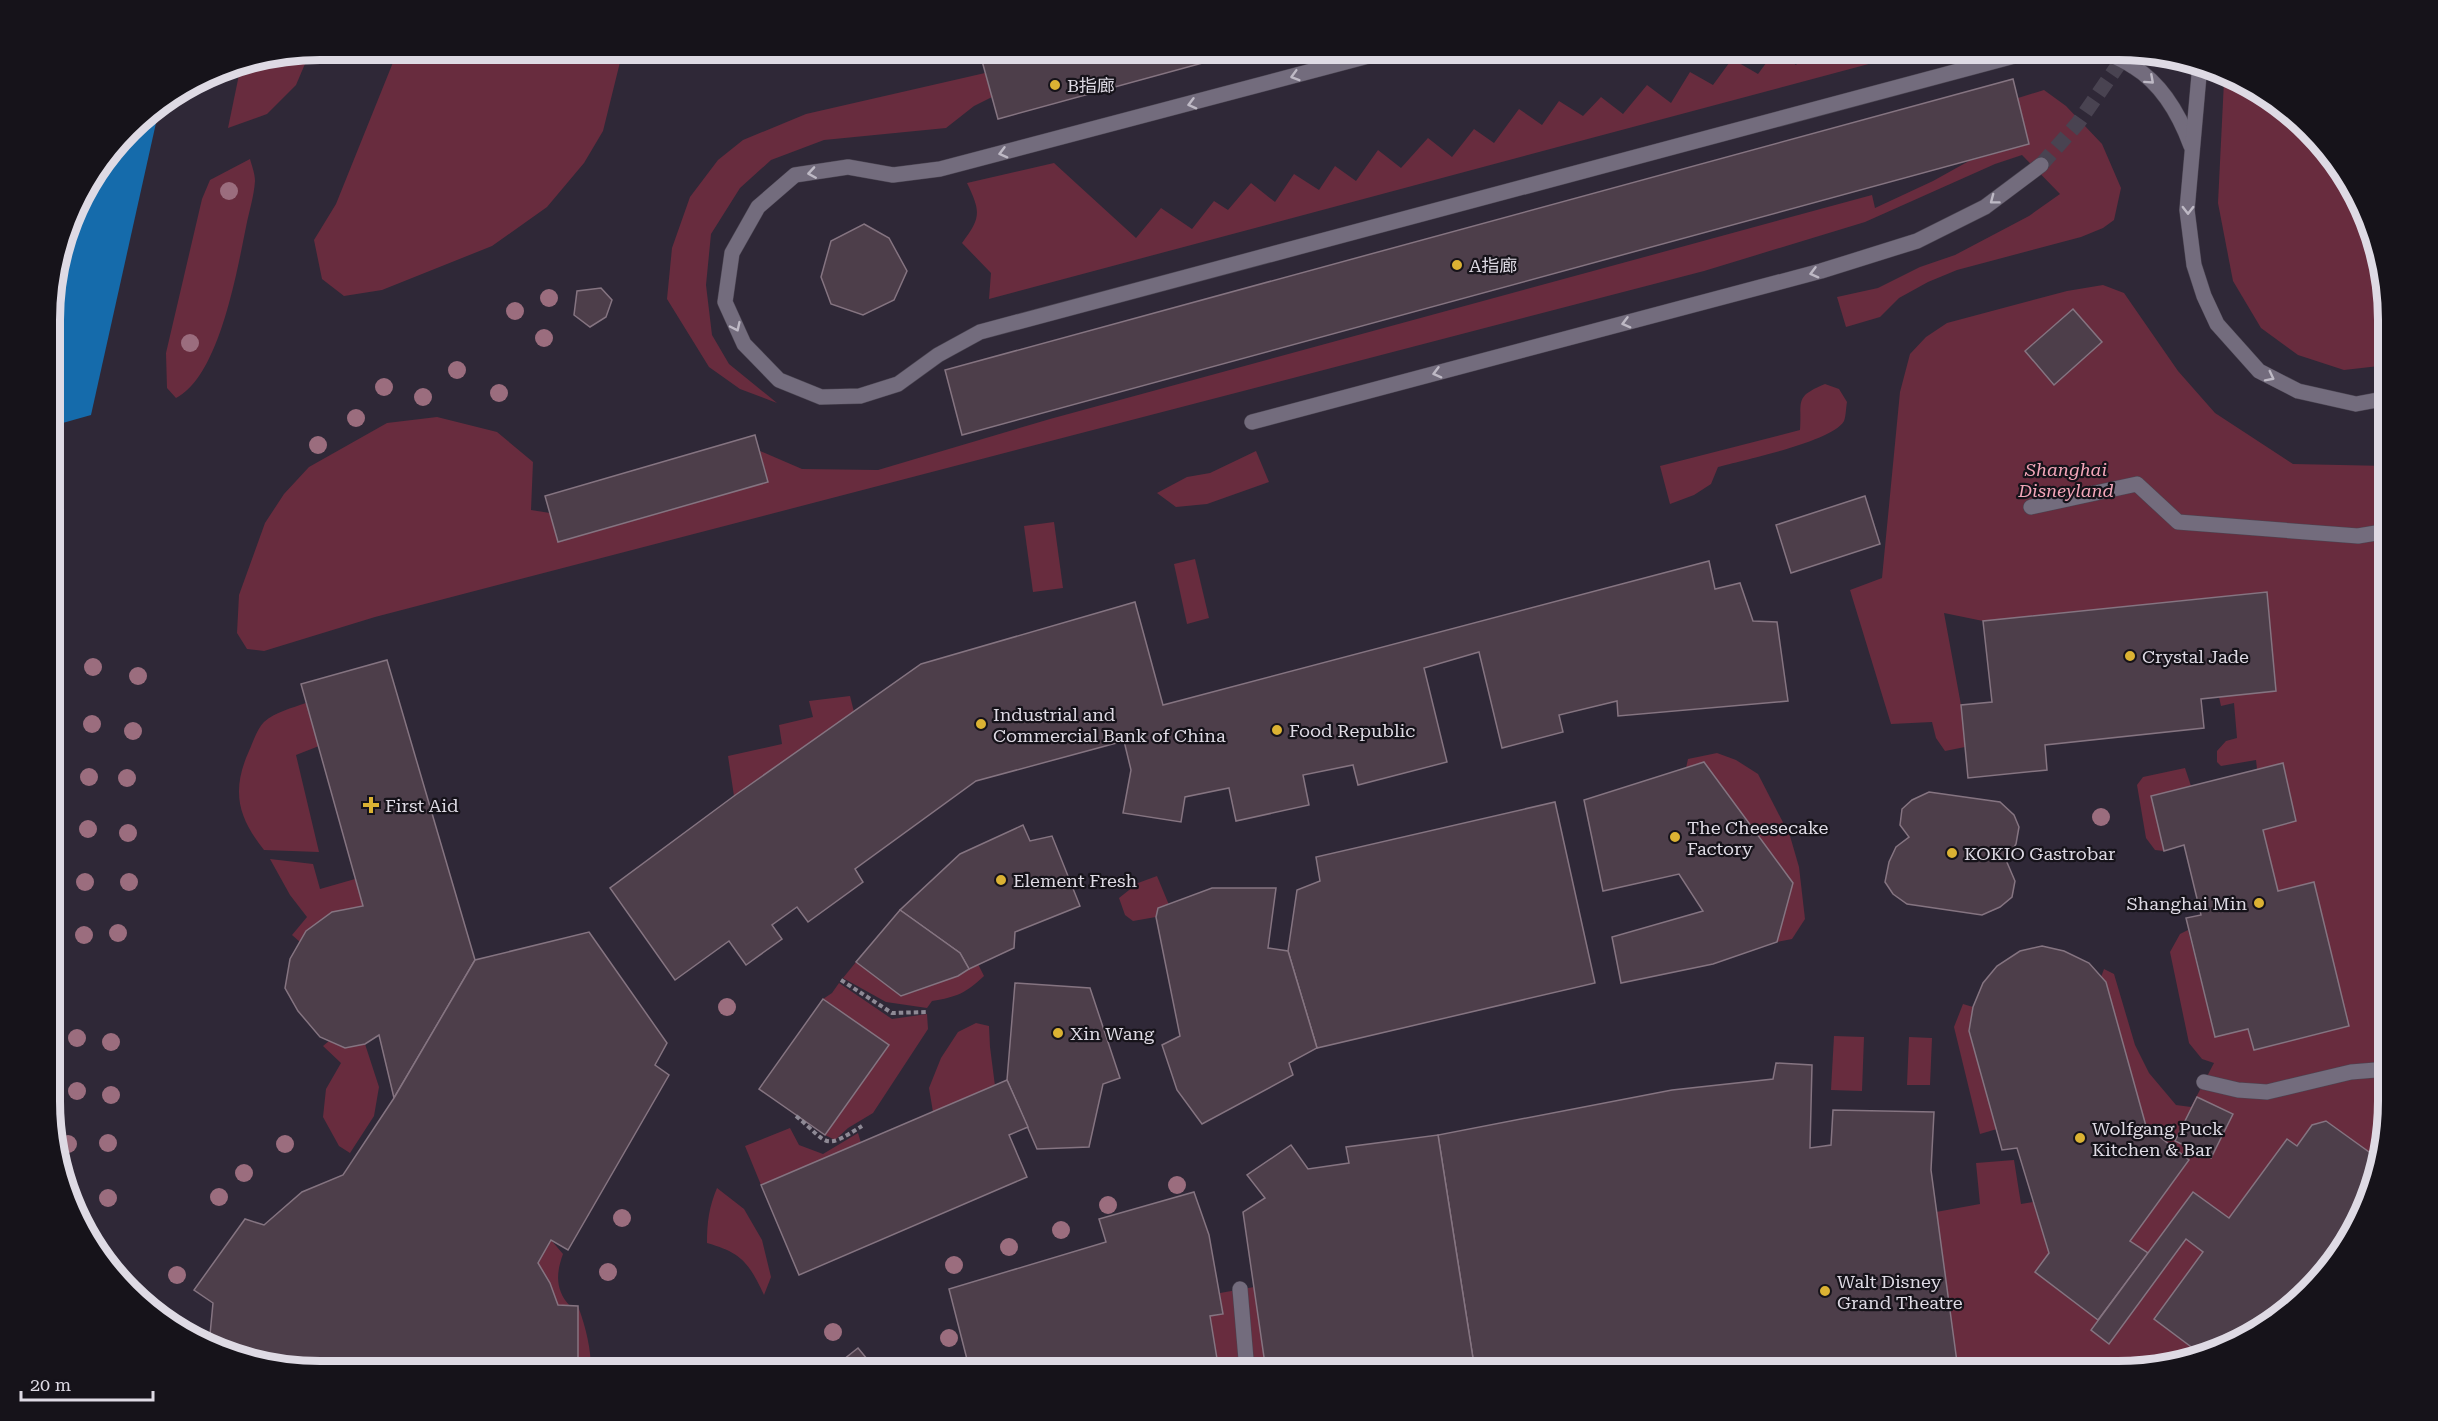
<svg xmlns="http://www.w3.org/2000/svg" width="2438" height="1421" viewBox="0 0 2438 1421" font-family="'Roboto Serif','Noto Sans SC',serif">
<rect width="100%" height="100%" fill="#2f2837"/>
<g fill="#682c3e">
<path d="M398,50h225l-20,81 -19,32 -37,44 -55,39 -110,44 -38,6 -22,-17 -8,-39 22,-36z"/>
<path d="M1809,50h30l5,4 5,-4h72l-932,249 2,-26 -29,-30c19,-25 19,-31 5,-60l87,-20 82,75 25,-30 31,21 22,-28 14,9 23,-27 24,19 19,-28 25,16 16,-24 21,15 22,-31 23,18 27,-30 24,19 22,-28 20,14 25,-34 23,16 17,-24 24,15 18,-19 22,17 24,-29 24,18 19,-31 23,13 19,-26 26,15 17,-23 21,14z"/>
<path d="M310,52l-14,33 -29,29 -39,14 13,-63z"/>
<path d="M985,73l7,24 -18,9 -28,22 -122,12 -53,20 -31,28 -29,46 -5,51 6,50 17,29 48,39 -37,-14 -31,-22 -42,-68 5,-51 18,-51 28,-37 25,-20 63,-26z"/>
<path d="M2234,78l19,8 56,43 43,56 36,117v63l-44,5 -46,-15 -37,-27 -28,-47 -15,-78 6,-122z"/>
<path d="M2044,90l22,16 36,38 19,44 -7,32 -11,8 -22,9 -124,33 -29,12 -29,16 -19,19 -34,10 -9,-30 41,-9 42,-21 35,-12 74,-39 31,-22 -38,-39 -27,9 -130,58 -161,49 -1329,346 -111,34 -17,-2 -10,-16 2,-38 26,-72 19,-29 25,-27 78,-44 50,-6 60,15 36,30 -2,48 19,3 9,29 209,-60 -8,-31 42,18 76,1 172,-51 822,-224 3,13 58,-27 36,-20 60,-17 -11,-46z"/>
<path d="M250,159c2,7 5,15 5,22 -1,15 -6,31 -9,46 -9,44 -27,150 -70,171l-9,-10 -1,-35 36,-154 8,-19z"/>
<path d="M2103,285l21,8 54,78 37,42 78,51 95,2v652l-36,118 -43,56 -56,43 -118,36h-211v-4l33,-5 -21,-150 44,-8 -4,-41 38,-3 7,44 12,-2 16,51 -14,19 63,48 49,-66 -17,-13 59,-81 -43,-34 -40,-144 -5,-5 3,-8 10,5 21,71 14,28 27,32 15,2 23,-44 -12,-4 -13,-16 -19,-91 10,-18 8,-4 27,107 33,-8 6,21 95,-24 -35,-143 -36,8 -15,-61 33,-9 -13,-58 -26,6 -1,-9 -35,6 -4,-4v-11l9,-10 11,-3 -3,-35 -13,3 -2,-9 57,-6 -9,-99 -284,29 -39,-8 17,92 4,42 -20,4 -9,-13 -4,-16 -41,2 -41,-134 32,-12 18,-186 10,-38 16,-17 21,-14 120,-32z"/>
<path d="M1825,384l14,5 8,13c-1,5 -1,14 -3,19 -12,21 -101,39 -126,46l-7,17 -17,11 -24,9 -10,-38 140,-36c2,-30 -6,-33 25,-46z"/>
<path d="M1256,451l13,31 -62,22 -31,3 -19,-14 30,-16 23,-4z"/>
<path d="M1054,522l9,66 -30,4 -9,-66z"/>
<path d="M1195,559l14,59 -22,6 -13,-60z"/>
<path d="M850,696l4,16 -120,84 -6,-40 54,-12 -3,-19 34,-8 -4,-16z"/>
<path d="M306,703l13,43 -23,9 23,97 -55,-2c-26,-33 -33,-59 -15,-99 4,-9 8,-22 15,-29 11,-10 28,-14 42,-19z"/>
<path d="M1717,753l19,7 22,14 32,62 9,31 6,52 -13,20 -15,3 -91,-174 2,-9z"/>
<path d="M2185,768l6,18 -40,10 13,55 -9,-1 -9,-12 -9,-53 6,-8z"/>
<path d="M270,859l43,5 7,25 35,-10 8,27 -31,6 -26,19 -6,11 -8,-7 15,-18 -17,-22z"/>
<path d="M1157,876l12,29 -11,3 -2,9 -23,4 -8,-6 -6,-17 19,-15z"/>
<path d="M856,962l45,34 57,-20 20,-12 6,12c-18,17 -27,21 -52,25l-5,7 -41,-6 -43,-24z"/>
<path d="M839,983l53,36 35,-5 1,15 -55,84 -25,15 -13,12 -10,-5 64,-90 -66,-46 9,-6z"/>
<path d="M1963,1004l10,3 -4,24 28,98 -17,5 -26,-107z"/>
<path d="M976,1023l13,3 1,21 5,39 -62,26 -4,-24 12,-30 17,-26z"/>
<path d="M1834,1036l30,1 -2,54 -31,-1z"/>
<path d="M1909,1037l23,1 -2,47h-23z"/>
<path d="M329,1041l16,7 20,-4 14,43 -5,29 -24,37 -11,-7 -16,-29 3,-28 15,-26 -18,-17z"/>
<path d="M790,1128l9,17 24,9 35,-21 3,10 -100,42 -16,-39z"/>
<path d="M717,1188l27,21 18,31 9,37 -7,18c-15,-32 -22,-42 -57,-52 0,-21 2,-36 10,-55z"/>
<path d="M551,1240l12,14c-7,19 -8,36 7,52l-12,-1 -20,-42z"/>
<path d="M1254,1287l12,84h-47l-9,-55 13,-3 -3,-20z"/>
<path d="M578,1306c8,22 13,42 13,65h-13z"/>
</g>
<path fill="#156bab" d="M160,105l-69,310 -39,11v-141l26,-85 63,-83z"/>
<g fill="#4d3e4a" stroke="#857481" stroke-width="1.5">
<path d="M979,50h271l-252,69z"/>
<path d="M2013,79l16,65 -1067,291 -17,-65z"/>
<path d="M864,224l25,14 18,33 -13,29 -31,15 -32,-11 -10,-27 10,-36z"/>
<path d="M601,288l11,12 -6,17 -16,10 -16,-12 3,-24z"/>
<path d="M2073,309l29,33 -48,43 -29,-34z"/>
<path d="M755,435l13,47 -210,60 -13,-46z"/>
<path d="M1865,496l15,48 -89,29 -15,-48z"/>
<path d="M1709,561l6,28 25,-6 13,38 24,1 11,79 -170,15 -1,-15 -58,14 4,17 -61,16 -23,-96 -55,16 23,94 -89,23 -5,-20 -50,10 6,30 -73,16 -7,-33 -44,9 -4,25 -58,-9 8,-43 -7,-29 -148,40 -121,88 8,13 -55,40 -11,-15 -25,18 10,14 -36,26 -17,-24 -54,39 -65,-92 124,-92 187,-132 214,-62 28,103z"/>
<path d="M2267,592l9,99 -75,8 3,29 -159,17 2,25 -79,8 -7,-73 31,-3 -9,-81z"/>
<path d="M387,660l88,300 -81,138 -15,-63 -14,9 -20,4 -25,-11 -22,-26 -13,-23 5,-29 16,-28 26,-19 31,-6 -62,-222z"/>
<path d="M1704,762l89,121 -16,59 -64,22 -92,19 -9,-46 91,-26 -24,-37 -76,17 -19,-91z"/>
<path d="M2283,763l13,58 -33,9 15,61 36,-9 35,144 -95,24 -6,-21 -33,8 -29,-119 15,-3 -17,-70 -20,6 -13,-55z"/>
<path d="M1929,792l71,10 14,13 5,12 -3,17 -10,16 9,21 -3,16 -12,10 -18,8 -75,-11 -14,-10 -8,-12 4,-20 7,-15 13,-10 -9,-12 2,-16 10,-9z"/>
<path d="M1555,802l40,181 -278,65 -29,-97 9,-61 23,-9 -4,-24z"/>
<path d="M1023,825l7,16 22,-5 28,70 -65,26 -1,16 -45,21 -9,-16 -60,-43 60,-56z"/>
<path d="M1212,888h64l-8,60 20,3 29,97 -28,15 4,12 -91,49 -25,-34 -15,-45 18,-9 -24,-119 2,-9z"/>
<path d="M900,910l60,43 9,16 -11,7 -57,20 -45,-34z"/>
<path d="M589,932l78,111 -12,22 14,10 -101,175 -17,-10 -13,23 12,20 8,22 20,1v65h-258l-70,-9 -41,-17 4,-42 -19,-13 51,-71 19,6 38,-33 41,-17 51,-77 81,-138z"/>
<path d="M2042,946l22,5 25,12 17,19 40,144 43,34 -59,81 18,12 -50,67 -63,-48 14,-19 -32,-105 -15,2 -33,-119 4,-24 10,-24 14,-17 23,-15z"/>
<path d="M1015,983l75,5 30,90 -17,6 -14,63 -52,2 -30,-69z"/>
<path d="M823,999l66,46 -64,90 -66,-46z"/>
<path d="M1776,1063l36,2 -2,83 21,-3 2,-35 101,2 -3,58 26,192 -33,5v4h-449l-37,-236 234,-45 101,-11z"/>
<path d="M1007,1080l21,47 -19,8 18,42 -228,98 -38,-90z"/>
<path d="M2197,1097l36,17 -22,44 -36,-17z"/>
<path d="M2326,1121l50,36 -24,79 -43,56 -56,43 -55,17 -44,-33 49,-67 -17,-13 -77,105 -18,-14 102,-138 36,26 58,-79 10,7 15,-21z"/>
<path d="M1438,1135l37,236h-209l-23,-159 22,-14 -18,-23 44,-30 17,24 41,-6 -3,-16z"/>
<path d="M1194,1192l15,43 14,79 -13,2 9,55h-214l-5,-5 -19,5h-11l-21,-82 157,-47 -7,-23z"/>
<path d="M858,1348l19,23h-48z"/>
</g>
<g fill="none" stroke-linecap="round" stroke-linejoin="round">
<path stroke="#494351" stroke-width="15" stroke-dasharray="15 8" stroke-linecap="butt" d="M2041,165l37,-42 50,-72"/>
<g stroke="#4b4552" stroke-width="16">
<g id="minor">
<path d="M1391,50l-451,119 -47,6 -45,-8 -53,8 -37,32 -26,46 -7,49 19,42 35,36 42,17 39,-1 38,-12 40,-29 42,-23 1057,-282"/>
<path d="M2100,50c11,5 24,10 34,17 29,18 46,49 57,79"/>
<path d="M2200,64l-13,146 7,55 10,31 13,28 42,47 39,20 58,13 32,-6"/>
<path d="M1252,422l569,-151 96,-30 68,-34 56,-42"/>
<path d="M2031,507l106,-23 41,38 180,14 30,-5"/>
<path d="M2204,1082l34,8 29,2 84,-20 37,-3"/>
<path d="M1240,1289l7,82"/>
</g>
</g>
<g stroke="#8e8995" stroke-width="4" stroke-dasharray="4.5 3" stroke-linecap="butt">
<path d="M841,980l51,33 35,-1"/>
<path d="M796,1116c34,28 26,35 66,10"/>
</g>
<use href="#minor" stroke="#736c7d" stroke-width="15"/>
</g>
<g fill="#9b6d7e">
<circle cx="229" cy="191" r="9"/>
<circle cx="549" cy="298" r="9"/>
<circle cx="515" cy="311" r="9"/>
<circle cx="544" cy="338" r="9"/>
<circle cx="190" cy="343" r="9"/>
<circle cx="457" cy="370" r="9"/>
<circle cx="384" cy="387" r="9"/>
<circle cx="499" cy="393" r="9"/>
<circle cx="423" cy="397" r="9"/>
<circle cx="356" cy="418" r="9"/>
<circle cx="318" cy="445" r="9"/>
<circle cx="93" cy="667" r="9"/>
<circle cx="138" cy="676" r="9"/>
<circle cx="92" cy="724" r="9"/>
<circle cx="133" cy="731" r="9"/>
<circle cx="89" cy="777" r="9"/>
<circle cx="127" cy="778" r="9"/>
<circle cx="2101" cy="817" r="9"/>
<circle cx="88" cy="829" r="9"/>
<circle cx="128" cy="833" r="9"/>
<circle cx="85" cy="882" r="9"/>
<circle cx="129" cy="882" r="9"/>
<circle cx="118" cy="933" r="9"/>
<circle cx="84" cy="935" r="9"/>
<circle cx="727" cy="1007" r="9"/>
<circle cx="77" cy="1038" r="9"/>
<circle cx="111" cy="1042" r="9"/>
<circle cx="77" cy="1091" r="9"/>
<circle cx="111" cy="1095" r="9"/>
<circle cx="108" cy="1143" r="9"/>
<circle cx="68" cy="1144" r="9"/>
<circle cx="285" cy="1144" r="9"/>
<circle cx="244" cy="1173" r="9"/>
<circle cx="1177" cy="1185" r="9"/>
<circle cx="219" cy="1197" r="9"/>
<circle cx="108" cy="1198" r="9"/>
<circle cx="1108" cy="1205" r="9"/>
<circle cx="622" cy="1218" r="9"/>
<circle cx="1061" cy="1230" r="9"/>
<circle cx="1009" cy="1247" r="9"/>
<circle cx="954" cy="1265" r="9"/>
<circle cx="608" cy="1272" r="9"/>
<circle cx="177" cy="1275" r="9"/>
<circle cx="833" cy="1332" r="9"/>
<circle cx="949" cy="1338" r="9"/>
</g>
<defs><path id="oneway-chevron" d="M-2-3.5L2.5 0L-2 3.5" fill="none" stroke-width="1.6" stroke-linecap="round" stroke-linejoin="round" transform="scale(1.5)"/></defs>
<g stroke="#beb9c5">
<use href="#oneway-chevron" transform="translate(1295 76) rotate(164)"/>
<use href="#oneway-chevron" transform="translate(2150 80) rotate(42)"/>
<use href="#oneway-chevron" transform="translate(1192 104) rotate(165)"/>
<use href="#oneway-chevron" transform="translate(1003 153) rotate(165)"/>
<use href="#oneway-chevron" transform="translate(812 173) rotate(171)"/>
<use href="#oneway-chevron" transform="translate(1994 200) rotate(143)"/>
<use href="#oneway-chevron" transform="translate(2188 210) rotate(90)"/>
<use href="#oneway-chevron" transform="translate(1814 273) rotate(165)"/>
<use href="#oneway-chevron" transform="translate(1626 323) rotate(165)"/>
<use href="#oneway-chevron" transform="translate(736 327) rotate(65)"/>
<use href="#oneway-chevron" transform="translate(1437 373) rotate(165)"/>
<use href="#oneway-chevron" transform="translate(2270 377) rotate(27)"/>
</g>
<g fill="#dbb233" stroke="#16131a" stroke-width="2">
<circle cx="1055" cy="85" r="6"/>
<circle cx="1457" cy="265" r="6"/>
<circle cx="2130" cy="656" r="6"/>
<circle cx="981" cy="724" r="6"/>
<circle cx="1277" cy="730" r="6"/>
<path d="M368 796h6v6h6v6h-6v6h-6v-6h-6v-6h6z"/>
<circle cx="1675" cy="837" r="6"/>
<circle cx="1952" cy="853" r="6"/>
<circle cx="1001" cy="880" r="6"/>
<circle cx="2259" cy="903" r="6"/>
<circle cx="1058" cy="1033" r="6"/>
<circle cx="2080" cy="1138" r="6"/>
<circle cx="1825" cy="1291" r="6"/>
</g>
<g text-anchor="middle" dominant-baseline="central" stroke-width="4.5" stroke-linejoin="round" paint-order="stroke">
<g font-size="18" fill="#dedae4" stroke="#16131a" text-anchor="start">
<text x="1067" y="85">B指廊</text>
<text x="1469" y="265">A指廊</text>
<text x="2142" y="656">Crystal Jade</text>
<text x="993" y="714">Industrial and<tspan x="993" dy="21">Commercial Bank of China</tspan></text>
<text x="1289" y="730">Food Republic</text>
<text x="385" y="805">First Aid</text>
<text x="1687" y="827">The Cheesecake<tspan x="1687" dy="21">Factory</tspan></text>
<text x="1964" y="853">KOKIO Gastrobar</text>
<text x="1013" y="880">Element Fresh</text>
<text x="2247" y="903" text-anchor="end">Shanghai Min</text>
<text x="1070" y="1033">Xin Wang</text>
<text x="2092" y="1128">Wolfgang Puck<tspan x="2092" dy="21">Kitchen &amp; Bar</tspan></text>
<text x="1837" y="1281">Walt Disney<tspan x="1837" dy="21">Grand Theatre</tspan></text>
</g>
<g font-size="18" font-style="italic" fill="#f3a6b9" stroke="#16131a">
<text x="2066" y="469">Shanghai<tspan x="2066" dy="21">Disneyland</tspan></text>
</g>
</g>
<path d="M0 0H2438V1421H0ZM320 60H2118A260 260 0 0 1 2378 320V1101A260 260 0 0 1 2118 1361H320A260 260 0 0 1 60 1101V320A260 260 0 0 1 320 60Z" fill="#16131a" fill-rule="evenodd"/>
<path fill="none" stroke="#dedae4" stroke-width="8" d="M320 60H2118A260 260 0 0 1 2378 320V1101A260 260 0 0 1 2118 1361H320A260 260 0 0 1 60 1101V320A260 260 0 0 1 320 60Z"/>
<path d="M21 1391v9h132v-9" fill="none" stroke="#dedae4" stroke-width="3"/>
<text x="30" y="1391" font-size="18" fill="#dedae4" stroke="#16131a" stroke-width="4.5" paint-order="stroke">20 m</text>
</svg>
